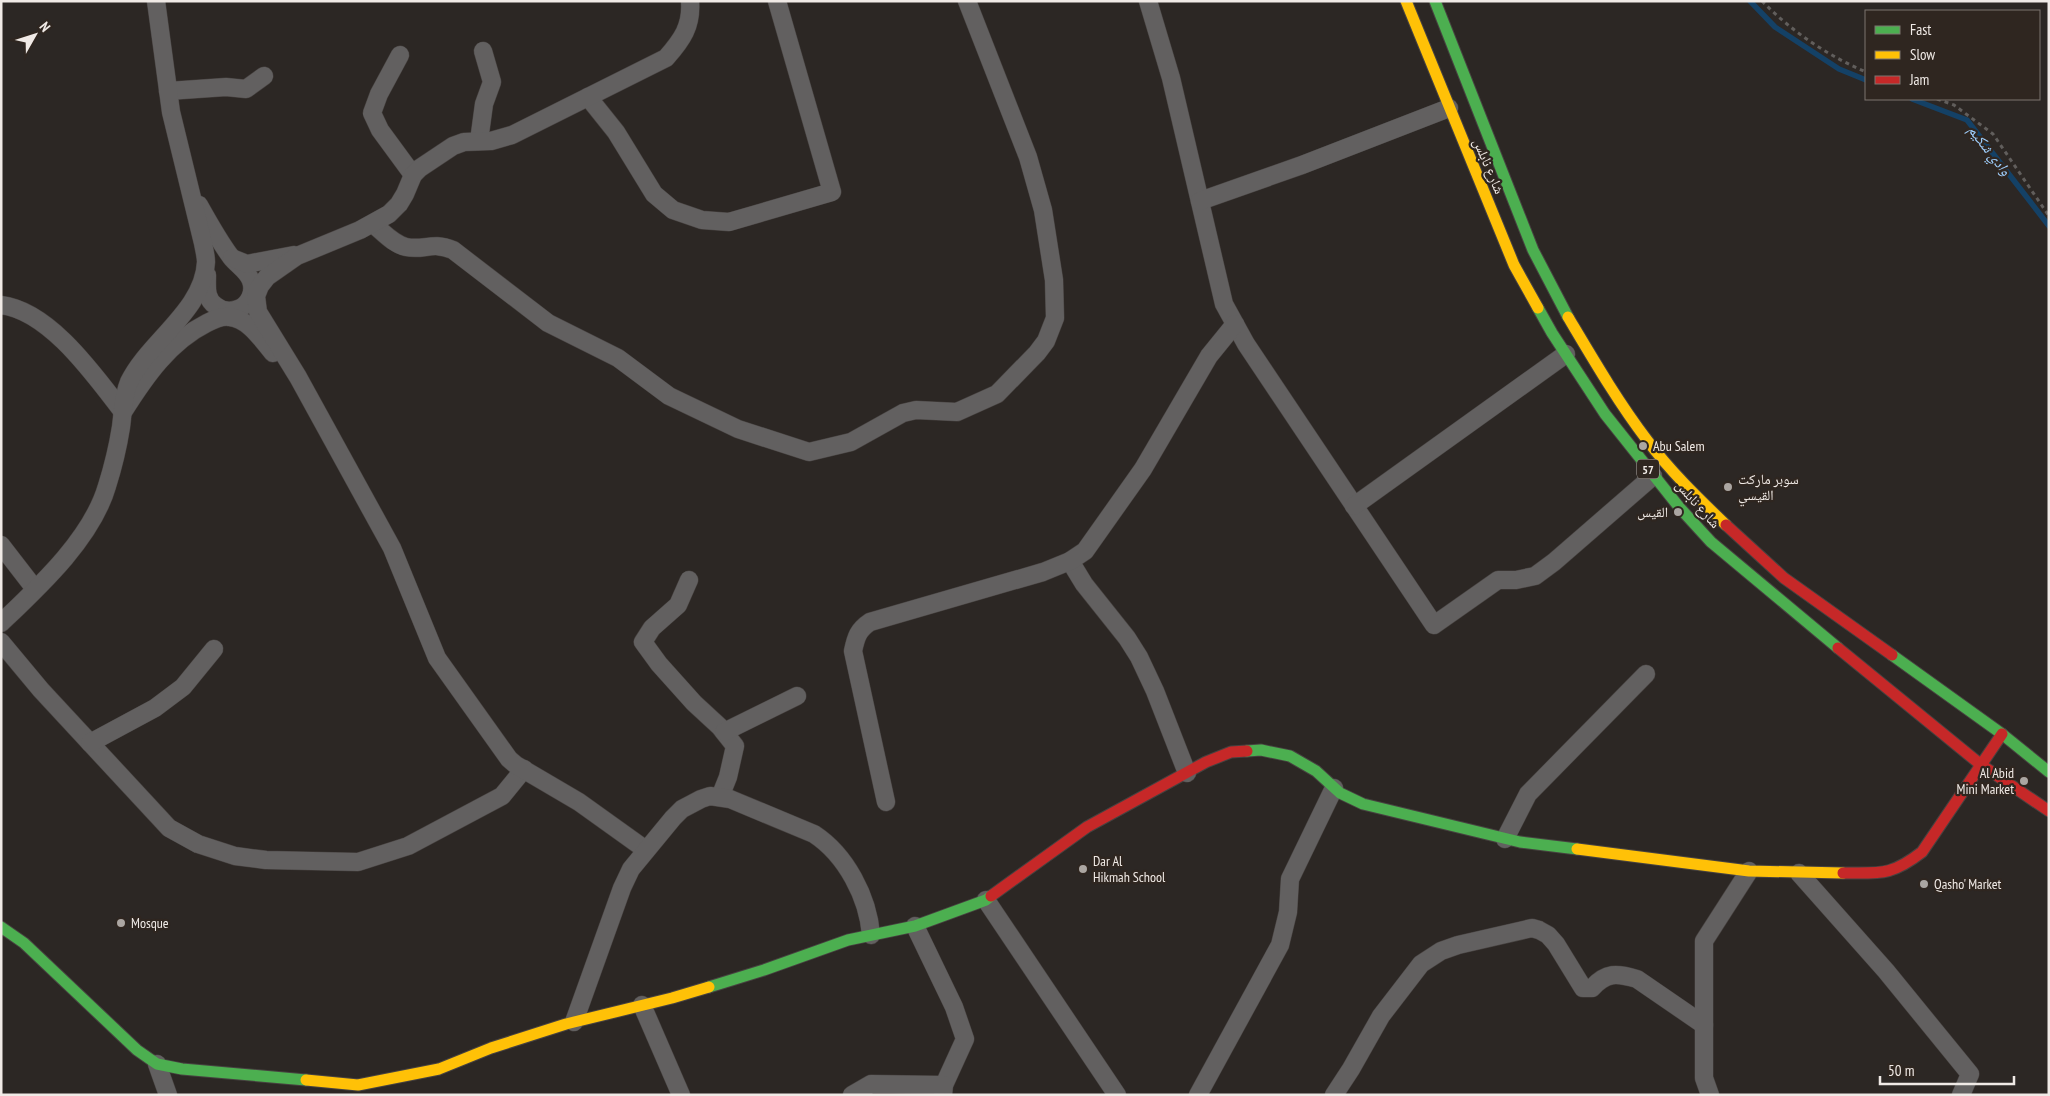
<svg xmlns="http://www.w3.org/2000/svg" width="2050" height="1096" viewBox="0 0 2050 1096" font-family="'PT Sans Narrow','Noto Naskh Arabic',sans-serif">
<rect width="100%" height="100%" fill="#2c2724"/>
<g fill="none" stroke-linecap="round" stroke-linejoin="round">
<g stroke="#144166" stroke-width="5.5">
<path d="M1750,1l25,26 64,42 27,11"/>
<path d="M1912,99l55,21 82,106"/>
</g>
<g stroke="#474240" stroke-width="19">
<g id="street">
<path d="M1148,1l23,77 53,226 22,40 188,281 64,-45h18l19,-4 19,-14 99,-86"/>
<path d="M400,55l-21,39 -7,19 8,17 33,45"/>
<path d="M168,91l58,-4 20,2 18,-13"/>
<path d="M588,97l28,35 38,62 19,16 29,10 27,2 103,-30 -55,-191"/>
<path d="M479,141l5,-37 8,-22 -9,-31"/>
<path d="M1200,201l102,-36 147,-57"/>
<path d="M199,205c10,18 20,36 32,52 6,8 17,14 20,24 4,11 -2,24 -13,28 -8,3 -16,2 -22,-3 -11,-7 -9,-19 -9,-31"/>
<path d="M373,224c10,8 20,20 33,23 18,4 26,-6 47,3l95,73 70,35 51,38 69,33 71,23 42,-10 52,-29 13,-3 41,2 40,-18 40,-41 9,-12 9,-23 -1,-38 -11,-70 -15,-53 -61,-156"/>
<path d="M232,258l15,6 47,-9"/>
<path d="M1,305c49,6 94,71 122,107 22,-35 46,-70 84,-89 6,-3 15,-7 22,-6 19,1 33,23 44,36"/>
<path d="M1354,506l212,-152"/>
<path d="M1,545l34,44"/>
<path d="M1070,561l14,23 43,54 12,19 16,34 32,82"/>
<path d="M689,580l-11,25 -26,23 -9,14 16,22 35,39 26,24 15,19 -7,31 -8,20"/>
<path d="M1,623c39,-37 91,-85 106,-137 6,-19 11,-40 14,-59 2,-15 2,-31 8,-45 20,-41 75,-72 77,-120 0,-6 -2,-13 -3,-19l-32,-131 -15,-111"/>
<path d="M1,642l40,48 128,138 29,16 37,12 31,4 92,2 50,-16 94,-50 22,-27"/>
<path d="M724,732l73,-36"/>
<path d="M90,743l65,-35 28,-21 31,-38"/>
<path d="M886,802l-33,-151c3,-14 5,-21 17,-29l173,-50 27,-11 15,-10 58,-82 66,-113 26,-32"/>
<path d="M1505,839l23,-45 118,-120"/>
<path d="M646,850l-67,-48 -63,-37 -7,-6 -72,-101 -45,-110 -94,-171 -40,-65 -2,-16 4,-10 7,-9 30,-21 63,-26 29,-16 10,-10 6,-10 8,-19 7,-7 33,-22 11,-4 27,-1 21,-6 154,-77c16,-18 26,-32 24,-57"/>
<path d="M1799,873l87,98 84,103 -9,21"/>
<path d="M986,900l131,195"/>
<path d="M915,926l39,81 11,32 -21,46 -1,10"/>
<path d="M642,1005l39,90"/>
<path d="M574,1022l48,-134 9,-19 42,-51 9,-9 19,-10 9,-3 20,3 84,35c32,21 54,63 57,101"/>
<path d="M157,1064l11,31"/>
<path d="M852,1095l19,-11 73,1"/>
<path d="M1198,1095l82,-150 8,-33 2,-33 44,-91"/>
<path d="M1334,1095l17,-26 30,-53 40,-52 20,-13 17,-6 74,-17 7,2 9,5 8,9 27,44h9c14,-16 25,-15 45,-9l67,46"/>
<path d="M1710,1095l-6,-17v-137l45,-70"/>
</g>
</g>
<g stroke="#474240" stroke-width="13">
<g id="fast">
<path d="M1435,1l98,249 35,67"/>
<path d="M1538,308l14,25 53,81 74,93 32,35 127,106"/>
<path d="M1892,655l110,79 47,38"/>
<path d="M1247,751l14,-1 29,6 26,15 24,22 23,11 157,38 57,7"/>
<path d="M1,927l23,16 113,107 20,14 25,5 124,11"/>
<path d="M709,987l55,-17 84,-30 67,-14 71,-26 5,-4"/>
</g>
</g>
<g stroke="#474240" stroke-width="13">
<g id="slow">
<path d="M1406,1l108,264 24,43"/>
<path d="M1568,317c25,42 50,85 79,123 23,31 51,58 79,85"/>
<path d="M1577,849l172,22 94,2"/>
<path d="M306,1080l52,5 81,-16 52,-21 75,-24 106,-26 37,-11"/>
</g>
</g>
<g stroke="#474240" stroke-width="13">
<g id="jam">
<path d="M1726,525l58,53 108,77"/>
<path d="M1838,648l142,116 69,47"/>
<path d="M1843,873c38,0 48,3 79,-21l80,-118"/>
<path d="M991,896l96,-69 119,-65 25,-10 16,-1"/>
</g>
</g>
<g stroke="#615e5c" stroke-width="3" stroke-dasharray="4 4" stroke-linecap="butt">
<path d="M1762,1c29,30 66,55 104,71"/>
<path d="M1937,99l17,6 39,29 56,82"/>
</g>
<use href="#street" stroke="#626060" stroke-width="18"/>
<use href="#fast" stroke="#4caf50" stroke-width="11"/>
<use href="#slow" stroke="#ffc107" stroke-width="11"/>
<use href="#jam" stroke="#c62828" stroke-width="11"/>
</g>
<g fill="#aba6a2" stroke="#2f2620" stroke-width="2">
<circle cx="1643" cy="446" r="5"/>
<circle cx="1728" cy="487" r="5"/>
<circle cx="1678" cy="512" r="5"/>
<circle cx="2024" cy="781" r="5"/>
<circle cx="1083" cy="869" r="5"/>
<circle cx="1924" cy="884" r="5"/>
<circle cx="121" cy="923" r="5"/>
</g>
<g text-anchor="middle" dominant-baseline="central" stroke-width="4.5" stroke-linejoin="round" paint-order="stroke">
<rect fill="#2f2620" stroke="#b6afab" stroke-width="1" x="1637" y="459.5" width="22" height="19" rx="4"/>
<g font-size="12" font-weight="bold" fill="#f0eae6">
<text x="1648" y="469">57</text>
</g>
<g font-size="14" fill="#f0eae6" stroke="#2f2620">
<text transform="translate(1489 166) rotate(67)">شارع نابلس</text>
<text transform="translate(1698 504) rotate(48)">شارع نابلس</text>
</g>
<g font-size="14" fill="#f0eae6" stroke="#2f2620" text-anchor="start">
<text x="1653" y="446">Abu Salem</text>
<text x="1738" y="479">سوبر ماركت<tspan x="1738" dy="16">القيسي</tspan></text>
<text x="1668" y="512" text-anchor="end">القيس</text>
<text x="2014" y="773" text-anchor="end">Al Abid<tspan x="2014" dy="16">Mini Market</tspan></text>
<text x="1093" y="861">Dar Al<tspan x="1093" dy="16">Hikmah School</tspan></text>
<text x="1934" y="884">Qasho' Market</text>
<text x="131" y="923">Mosque</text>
</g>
<g font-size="15" font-style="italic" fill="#9fd0ff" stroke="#2f2620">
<text transform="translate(1990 150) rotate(52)">وادي شكيم</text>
</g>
</g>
<rect width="2050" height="1096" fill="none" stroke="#f0eae6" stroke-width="5"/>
<rect x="1865" y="10" width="175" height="90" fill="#2f2620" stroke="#7c746f"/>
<rect x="1875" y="26" width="25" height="8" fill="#4caf50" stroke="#7c746f"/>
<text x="1910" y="35" font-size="15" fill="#f0eae6">Fast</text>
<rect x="1875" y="51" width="25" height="8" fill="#ffc107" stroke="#7c746f"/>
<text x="1910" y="60" font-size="15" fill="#f0eae6">Slow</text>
<rect x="1875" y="76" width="25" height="8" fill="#c62828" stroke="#7c746f"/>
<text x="1910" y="85" font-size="15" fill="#f0eae6">Jam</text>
<g transform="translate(35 35) rotate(51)" stroke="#2f2620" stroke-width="4" paint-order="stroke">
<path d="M0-4L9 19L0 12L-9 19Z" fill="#f0eae6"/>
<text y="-8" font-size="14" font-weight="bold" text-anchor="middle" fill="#f0eae6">N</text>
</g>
<path d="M1880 1076v8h134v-8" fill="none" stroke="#f0eae6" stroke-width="2.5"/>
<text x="1888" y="1076" font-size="15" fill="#f0eae6" stroke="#2f2620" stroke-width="4" paint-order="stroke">50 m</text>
</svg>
